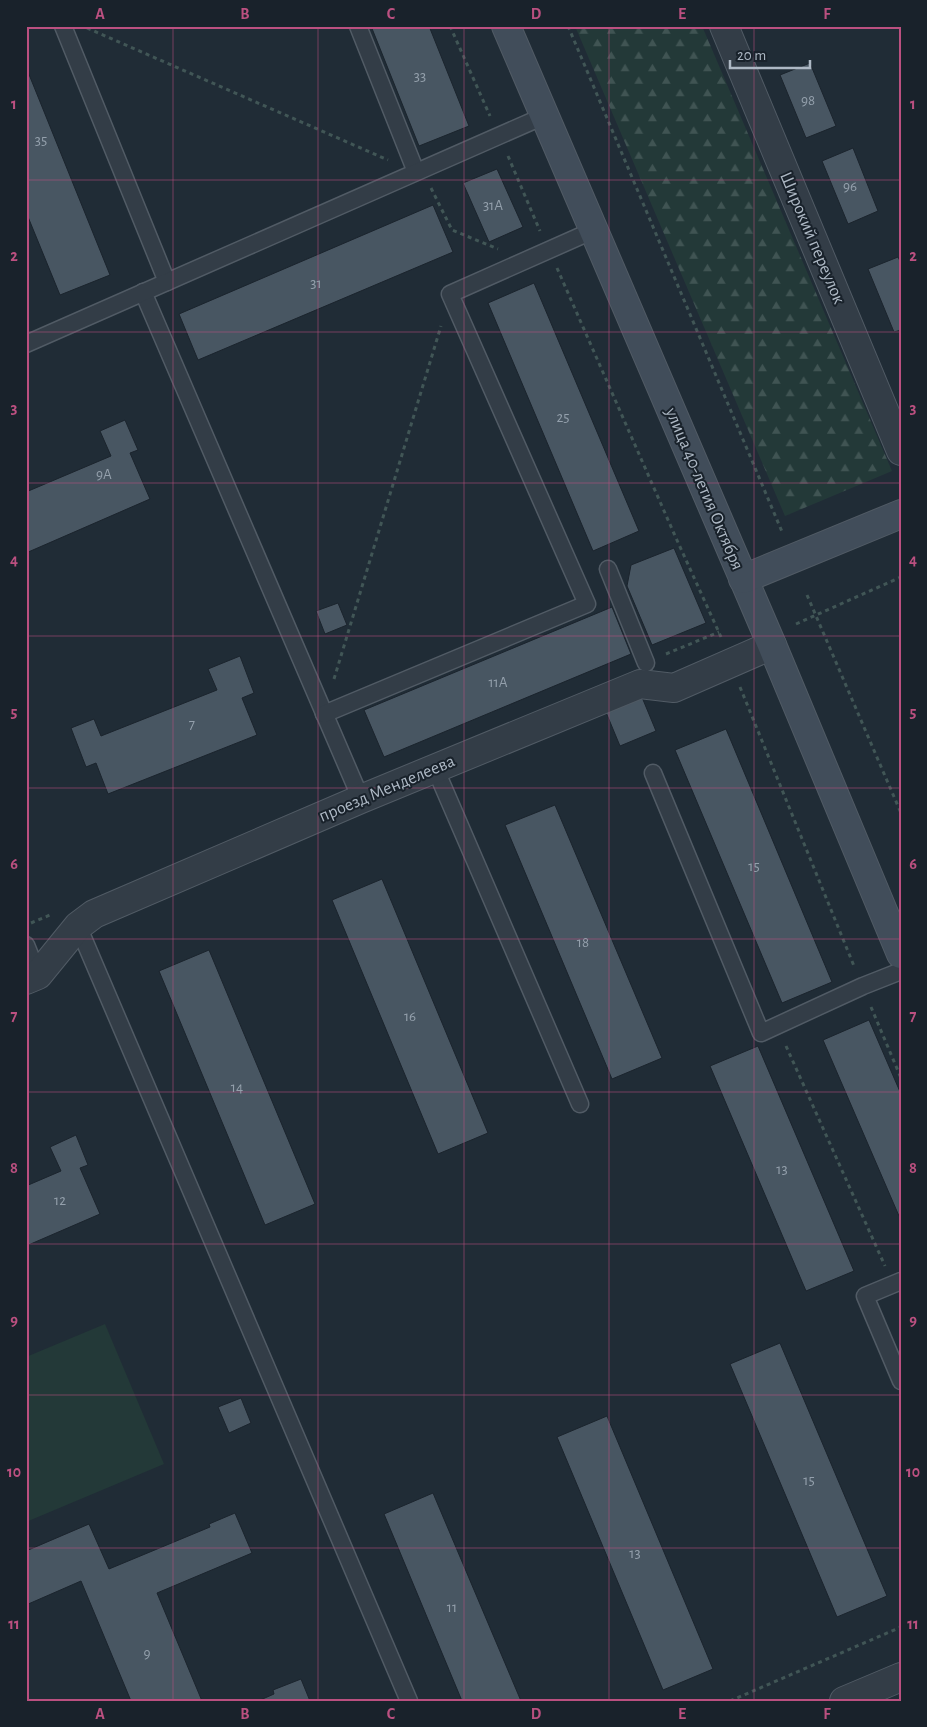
<svg xmlns="http://www.w3.org/2000/svg" width="927" height="1727" viewBox="0 0 927 1727" font-family="'Alegreya Sans',sans-serif">
<defs>
<pattern id="forest-firs" width="22" height="20" patternUnits="userSpaceOnUse" patternTransform="scale(1.25)"><rect width="22" height="20" fill="#233938"/><path d="M5 1l3.5 6h-7zM16 11l3.5 6h-7z" fill="#405453"/></pattern>
</defs>
<rect width="100%" height="100%" fill="#202c36"/>
<path fill="url(#forest-firs)" d="M575,26h127l190,445 -107,45z"/>
<path fill="#233938" d="M105,1324l59,140 -138,58v-165z"/>
<g fill="#485662" stroke="#1b242d">
<path d="M371,26h58l40,100 -50,20z"/>
<path d="M810,63l26,63 -30,12 -26,-63z"/>
<path d="M26,67l84,208 -50,20 -34,-83z"/>
<path d="M853,148l25,63 -30,13 -26,-63z"/>
<path d="M497,169l26,58 -34,15 -26,-59z"/>
<path d="M433,205l20,47 -255,108 -19,-46z"/>
<path d="M898,257l3,6v67l-7,2 -26,-63z"/>
<path d="M534,283l105,248 -46,20 -105,-248z"/>
<path d="M125,420l13,30 -8,3 20,46 -124,54v-61l85,-36 -11,-25z"/>
<path d="M674,548l32,75 -54,22 -25,-59 4,-21z"/>
<path d="M338,603l9,22 -22,9 -9,-23z"/>
<path d="M612,607l19,47 -247,103 -20,-47z"/>
<path d="M240,656l14,37 -12,5 15,37 -149,59 -12,-31 -10,4 -15,-39 23,-9 7,17 116,-46 -9,-21z"/>
<path d="M639,690l17,41 -36,15 -17,-41z"/>
<path d="M726,729l106,253 -50,21 -107,-253z"/>
<path d="M555,805l107,253 -50,21 -107,-254z"/>
<path d="M382,879l106,254 -50,21 -106,-254z"/>
<path d="M209,950l106,254 -50,21 -106,-254z"/>
<path d="M869,1020l32,74v121l-2,1 -76,-176z"/>
<path d="M758,1046l96,225 -48,20 -96,-225z"/>
<path d="M76,1135l12,30 -8,3 20,46 -74,32v-60l35,-15 -11,-24z"/>
<path d="M780,1343l107,253 -50,21 -107,-253z"/>
<path d="M241,1398l10,25 -22,10 -11,-26z"/>
<path d="M607,1416l106,253 -50,21 -106,-253z"/>
<path d="M433,1493l88,208h-59l-78,-187z"/>
<path d="M235,1513l17,40 -95,40 45,108h-71l-50,-120 -55,24v-54l63,-27 20,45 101,-42 -1,-3z"/>
<path d="M301,1679l9,22h-52l16,-7 -1,-4z"/>
</g>
<g fill="none" stroke-linecap="round" stroke-linejoin="round">
<g stroke="#515b65" stroke-width="19">
<g id="lane">
<path d="M63,26l104,256"/>
<path d="M358,26l58,146"/>
<path d="M143,292l218,507"/>
<path d="M26,344l518,-228"/>
<path d="M608,569l38,94"/>
<path d="M324,714l263,-110 -137,-310 144,-64"/>
<path d="M435,768l145,336"/>
<path d="M653,773l108,260 102,-47 38,-15"/>
<path d="M78,926l331,775"/>
<path d="M26,945l12,30"/>
<path d="M901,1281l-36,15 36,85"/>
</g>
</g>
<g stroke="#515b65" stroke-width="30">
<g id="street">
<path d="M724,26l177,425"/>
<path d="M26,980l12,-5 40,-49 16,-12 267,-115 279,-115 34,4 98,-43"/>
<path d="M844,1701l57,-24"/>
</g>
</g>
<g stroke="#515b65" stroke-width="30">
<g id="secondary">
<path d="M506,26l266,619 129,309"/>
<path d="M743,579l158,-65"/>
</g>
</g>
<g stroke="#415656" stroke-width="3" stroke-dasharray="4 4" stroke-linecap="butt">
<path d="M450,26l40,90"/>
<path d="M568,26l215,508"/>
<path d="M87,28l301,132"/>
<path d="M508,156l32,75"/>
<path d="M431,188l21,42 46,19"/>
<path d="M557,268l119,270 45,99"/>
<path d="M807,595l94,218"/>
<path d="M796,624l105,-47"/>
<path d="M666,654l53,-22"/>
<path d="M334,679l107,-353"/>
<path d="M740,687l114,279"/>
<path d="M31,923l19,-8"/>
<path d="M871,1007l30,71"/>
<path d="M786,1046l99,220"/>
<path d="M730,1701l171,-74"/>
</g>
<use href="#lane" stroke="#333d47" stroke-width="16"/>
<use href="#street" stroke="#333d47" stroke-width="28"/>
<use href="#secondary" stroke="#414d5a" stroke-width="28"/>
</g>
<path fill="none" stroke="#bb5080" stroke-width="1" stroke-opacity="0.55" d="M173,26v1675M318,26v1675M464,26v1675M609,26v1675M754,26v1675M26,180h875M26,332h875M26,483h875M26,636h875M26,788h875M26,939h875M26,1092h875M26,1244h875M26,1395h875M26,1548h875"/>
<g text-anchor="middle" dominant-baseline="central" stroke-width="4" stroke-linejoin="round" paint-order="stroke">
<g font-size="15" fill="#94a0ac">
<text x="420" y="76">33</text>
<text x="808" y="100">98</text>
<text x="41" y="140">35</text>
<text x="850" y="186">96</text>
<text x="493" y="205">31А</text>
<text x="316" y="283">31</text>
<text x="563" y="417">25</text>
<text x="104" y="474">9А</text>
<text x="498" y="682">11А</text>
<text x="192" y="724">7</text>
<text x="754" y="866">15</text>
<text x="583" y="942">18</text>
<text x="410" y="1016">16</text>
<text x="237" y="1087">14</text>
<text x="782" y="1169">13</text>
<text x="60" y="1200">12</text>
<text x="809" y="1480">15</text>
<text x="635" y="1553">13</text>
<text x="452" y="1607">11</text>
<text x="147" y="1653">9</text>
</g>
<g font-size="18" fill="#adb8c4" stroke="#19222b">
<text transform="translate(812 238) rotate(67)">Широкий переулок</text>
<text transform="translate(704 489) rotate(67)">улица 40-летия Октября</text>
<text transform="translate(387 789) rotate(-23)">проезд Менделеева</text>
</g>
</g>
<rect width="927" height="1727" fill="none" stroke="#19222b" stroke-width="55"/>
<path d="M730 60v8h80v-8" fill="none" stroke="#adb8c4" stroke-width="2.5"/>
<text x="737" y="60" font-size="15" fill="#adb8c4" stroke="#19222b" stroke-width="4" paint-order="stroke">20 m</text>
<rect x="28" y="28" width="872" height="1672" fill="none" stroke="#bb5080" stroke-width="2"/>
<g font-size="16" text-anchor="middle" font-weight="bold" fill="#bb5080">
<text x="100" y="19">A</text>
<text x="245" y="19">B</text>
<text x="391" y="19">C</text>
<text x="536" y="19">D</text>
<text x="682" y="19">E</text>
<text x="827" y="19">F</text>
<text x="14" y="109">1</text>
<text x="913" y="109">1</text>
<text x="14" y="261">2</text>
<text x="913" y="261">2</text>
<text x="14" y="413">3</text>
<text x="913" y="413">3</text>
<text x="14" y="565">4</text>
<text x="913" y="565">4</text>
<text x="14" y="717">5</text>
<text x="913" y="717">5</text>
<text x="14" y="869">6</text>
<text x="913" y="869">6</text>
<text x="14" y="1021">7</text>
<text x="913" y="1021">7</text>
<text x="14" y="1173">8</text>
<text x="913" y="1173">8</text>
<text x="14" y="1325">9</text>
<text x="913" y="1325">9</text>
<text x="14" y="1477">10</text>
<text x="913" y="1477">10</text>
<text x="14" y="1629">11</text>
<text x="913" y="1629">11</text>
<text x="100" y="1719">A</text>
<text x="245" y="1719">B</text>
<text x="391" y="1719">C</text>
<text x="536" y="1719">D</text>
<text x="682" y="1719">E</text>
<text x="827" y="1719">F</text>
</g>
</svg>
